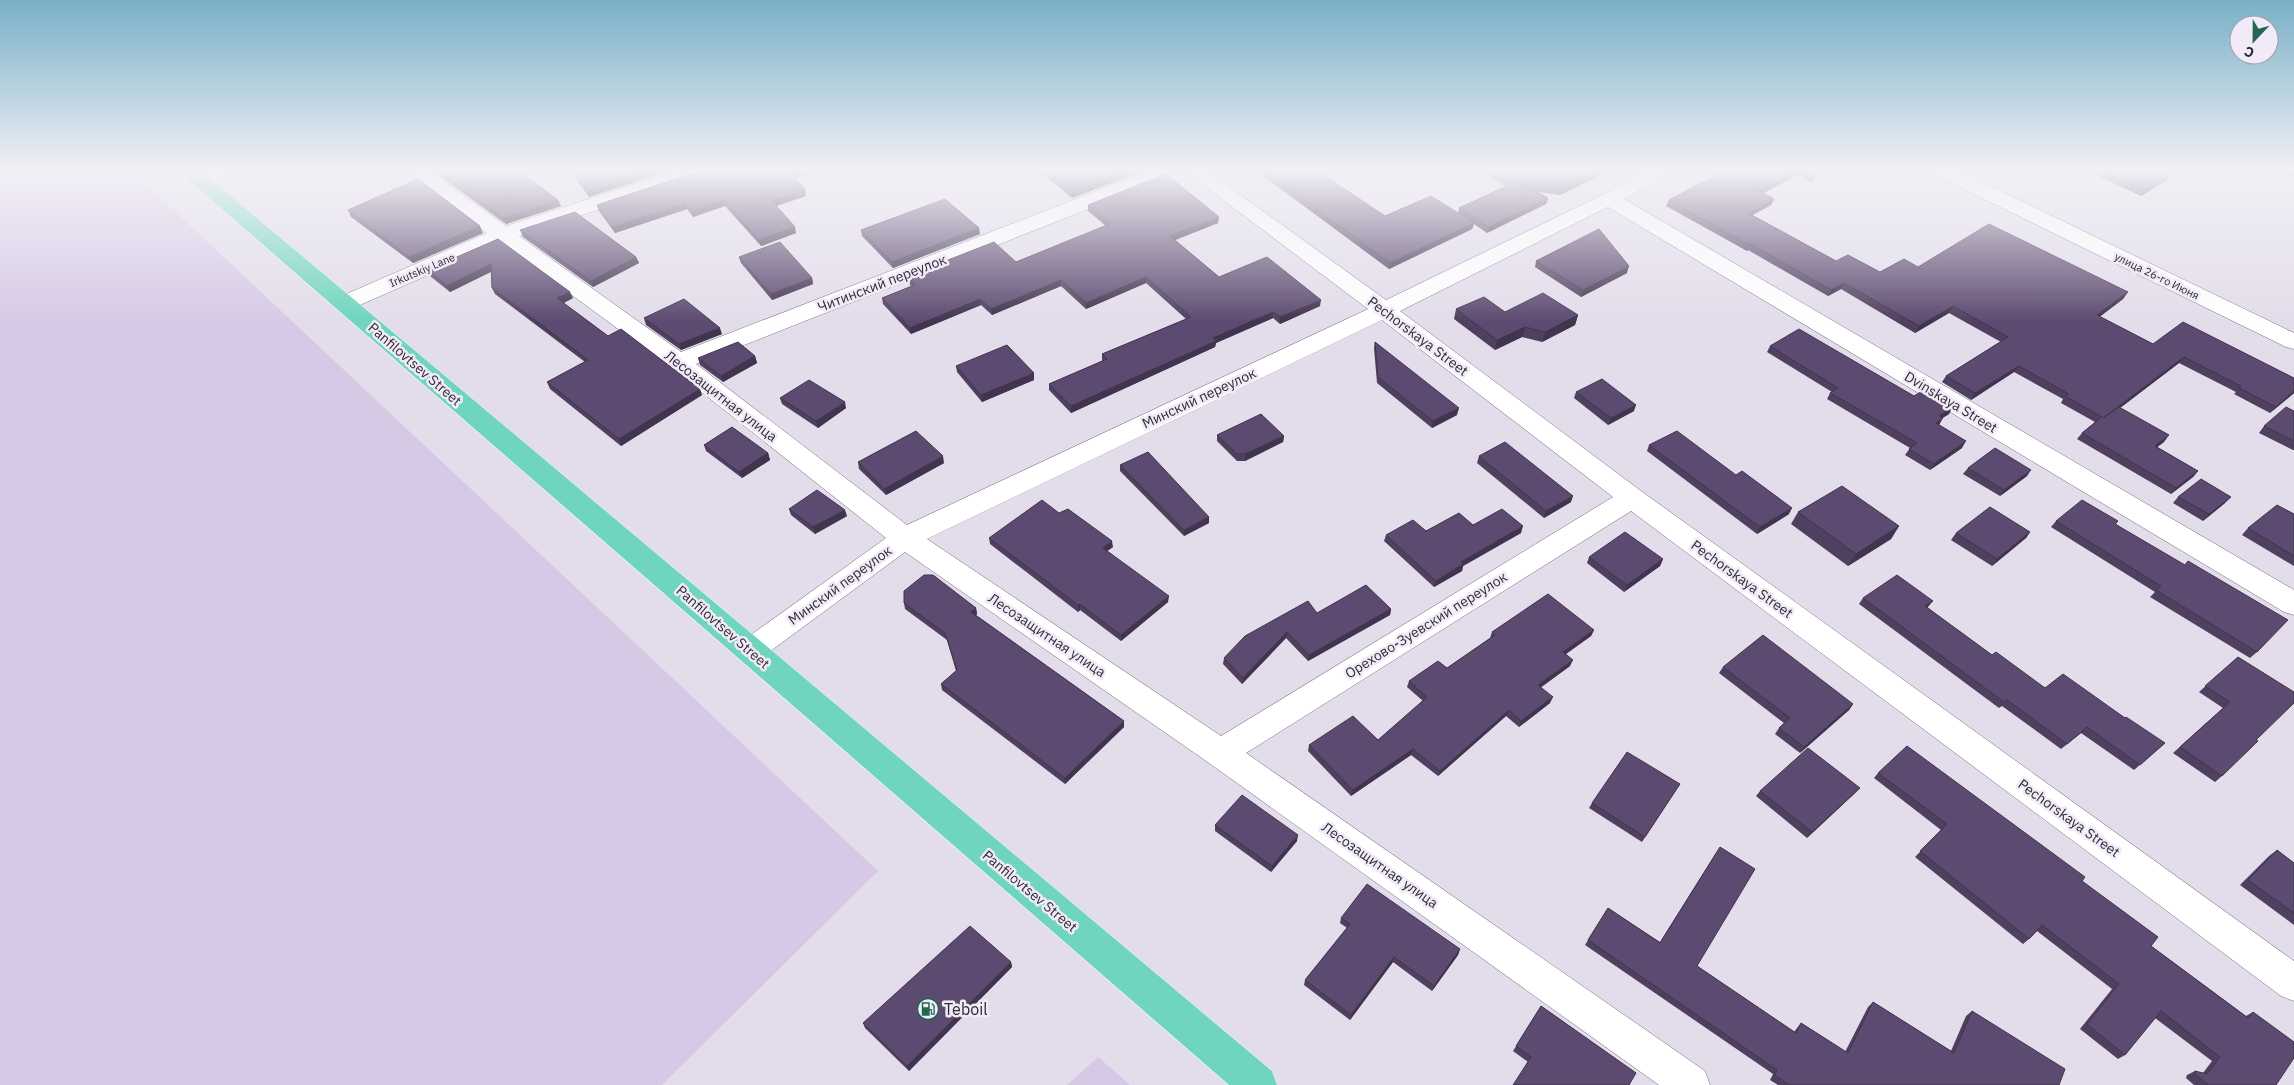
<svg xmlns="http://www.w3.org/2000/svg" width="2294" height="1085" viewBox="0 0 2294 1085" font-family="'IBM Plex Sans',sans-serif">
<rect width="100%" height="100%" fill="#e3ddeb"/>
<g fill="#d7c9e6">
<path d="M0,170h131l747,701 -216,214h-662z"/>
<path d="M1098,1057l32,28h-63z"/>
</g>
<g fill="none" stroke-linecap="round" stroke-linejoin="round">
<g stroke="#706a77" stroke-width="1">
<g id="street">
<path d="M201,170h30c-7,10 -30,16 -41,13l-3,-4 3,-4z"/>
<path d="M404,170h24l78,56 172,-56h31l-3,4 -187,62 162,116 470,-182h29l-3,4 -481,190 211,161 461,-216 -185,-139h23l180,130 216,-105 44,-25h25l-3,4 -44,25 670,391v25l-10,-3 -676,-405 -208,104 241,180 653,470v40l-13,-5 -650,-485 -385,242 459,318 5,14h-51l-450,-322 -304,-211 -144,106 -10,4 -10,-4 -5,-8 5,-8 145,-104 -216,-171 -169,-124 -148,65 -8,2 -8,-2 -3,-5 3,-5 150,-65zM1382,320l231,177 -392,239 -294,-197z"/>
<path d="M1930,170h27l337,163v16l-8,-2 -353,-173z"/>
</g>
</g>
<g stroke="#fff" stroke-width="1">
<path id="primary" d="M177,170h23l1072,901 5,14h-48z"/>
</g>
<use href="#street" fill="#fff" fill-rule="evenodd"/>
<use href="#primary" fill="#6fd5be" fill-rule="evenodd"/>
</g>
<g fill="#504060">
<path d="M570,170h101l-82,27z"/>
<path d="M703,170h116l-24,8 11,18 -30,10 20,27 -35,13 -36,-40 -32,11 -6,-8 -72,24 -16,-22 -2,-6z"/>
<path d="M1038,170h107l-73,28z"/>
<path d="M1255,170h61l69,46 73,-3 1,-5 47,-22 -27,-16h132l-51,25 -22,-3 10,6 -2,6 -59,29 -13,-9 -2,5 -83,40z"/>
<path d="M1726,170h87l2,6 -3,6 -14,-7 -35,18 11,6 -3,6 -19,10 84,46 44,11 38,-5 210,25 -5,7 -24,18 54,27 141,34v15l-24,20 -36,-19 2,-2 -57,-29 -59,45 44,34 -7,5 41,24 -5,6 -22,17 -94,-55 5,-6 13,-11 -34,-19 2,-4 -49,-27 -43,28 -29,-18 4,-6 55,-34 -52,-29 -34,20 -74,-44 -13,7 -80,-46 -1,1 -81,-45 3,-6z"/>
<path d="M2085,170h79l7,4 -4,6 -26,16z"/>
<path d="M2277,170h17v8z"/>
<path d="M438,171l120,29 3,6 -55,18 -65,-47z"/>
<path d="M1088,205l130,18 -43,17 44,37 101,29 -40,18 -7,-6 -57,25 -1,4 -144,66 -22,-23v-6l53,-23v-7l84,-35 -40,-36 -60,26 -25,-23 -69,29 -11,-10 -70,29 -28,-30 -1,-6 29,-12 -3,-4 -1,-6 109,-14 90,-36 -18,-15z"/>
<path d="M348,210l135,23 -70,30 -62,-46z"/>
<path d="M979,228l1,6 -87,34 -31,-32 -1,-6z"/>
<path d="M520,230l116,27 3,6 -46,24 -70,-50z"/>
<path d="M498,239l75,59 -10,5 45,33 94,59 -81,51 -71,-57 -3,-7 38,-20 -90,-68 -3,-6 -1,-16 -41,20 -20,-16 -3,-6z"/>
<path d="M739,257l73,21 1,6 -41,16 -31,-37z"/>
<path d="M1536,261l91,12 -46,24 -46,-30z"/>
<path d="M1456,309l49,3 73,3 -3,10 -33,17 -20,-5 -27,13 -41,-31z"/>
<path d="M644,318l78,16 -41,16 -35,-25z"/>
<path d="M1375,342l82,73 -25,13 -55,-45 -3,-35z"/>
<path d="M1770,346l144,50 35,18 -7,4 -3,7 23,23 -32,22 -25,-15 5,-7 -83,-49 3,-6 2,-1 -65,-40z"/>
<path d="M755,356l2,7 -34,19 -23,-17 -2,-7z"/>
<path d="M956,366l78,14 -52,22 -25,-30z"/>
<path d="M1576,392l58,19 -26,14 -34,-27z"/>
<path d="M780,398l66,10 -28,20 -36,-24z"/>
<path d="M2294,411v39h-1l-34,-17 5,-7z"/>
<path d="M1217,435l67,1 -1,6 -38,19h-8l-20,-20z"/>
<path d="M704,445l64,8 2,7 -28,18 -36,-27z"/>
<path d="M1649,445l140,69 -32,20 -110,-83z"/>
<path d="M1479,456l92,46 -27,16 -67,-55z"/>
<path d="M858,462l86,1 -58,32 -27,-26z"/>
<path d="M1120,465l89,52v6l-25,13 -64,-65z"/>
<path d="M1968,468l59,8 -27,20 -37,-22z"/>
<path d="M2178,497l47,6 -22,18 -30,-18z"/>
<path d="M789,509l58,7 -32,18 -24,-19z"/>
<path d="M1798,512l101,14 -8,13 -43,27 -57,-42z"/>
<path d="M1059,513l54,34 -6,4 61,51 -47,39 -41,-31 -2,2 -88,-68 -1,-6z"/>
<path d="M2294,514v52l-52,-31 6,-7z"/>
<path d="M2056,521h62l-2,3 141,128 -7,6 -100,-61 5,-5 -104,-65z"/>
<path d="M1473,525l48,8 -58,33 -1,5 -28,16 -50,-46 2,-6z"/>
<path d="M2030,532l-4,6 -34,28 -41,-26 5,-7z"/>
<path d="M1589,557l74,2 -3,7 -36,26 -37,-29z"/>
<path d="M1863,598l65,9v1l64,47 53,33 80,30 40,25 -31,27 -53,-37 -20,16 -59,-43 -3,2 -140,-104z"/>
<path d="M904,603l72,5 1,6 -1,1 148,106v6l-59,57 -123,-94 -1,-6 15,-13 -9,-31 -42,-31z"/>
<path d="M1391,609l-1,6 -82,46 -22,-23 -44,46 -19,-20 1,-6 93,-45z"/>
<path d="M1594,630l-3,6 -25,18 4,12 -29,21 9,16 -31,24 -13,-11 -68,60 -27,-21 -60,41 -43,-45 1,-6 69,-5 45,-39 -16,-14 2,-6 38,-13 43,-30 2,-6z"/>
<path d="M2238,657l18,83 -34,36 -7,6 -42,-29 50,-45 -24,-16z"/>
<path d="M1723,667l130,37 -4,6 -49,43 -25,-19 4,-6 5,-5 -65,-50z"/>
<path d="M1878,773l204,108 69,65 95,70 7,-4 23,73h-82l-8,-7 1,-3 8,-4 8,2 9,-12 -57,-43 -30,37 -7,4 -38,-30 32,-40 -75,-58 -8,8 -6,5 -108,-87 26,-27 -67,-52z"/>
<path d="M1676,790l-34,52 -53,-34 3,-5z"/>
<path d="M1760,791l95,2 -48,45 -51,-42z"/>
<path d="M1215,825l82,16 -26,31 -56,-41z"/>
<path d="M2277,850l17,13v62l-54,-40 29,-29z"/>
<path d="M1716,853l-19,113 97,66 3,-4 4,-5 44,29 23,-45 5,-5 78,49 15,-35 6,-5 87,74h-281l-8,-5 3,-6 -188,-129 23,-37 52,34z"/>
<path d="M1341,918l119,31 -2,6 -26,36 -39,-29 -43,58 -46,-35 1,-5 42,-52 -7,-5z"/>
<path d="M1011,962l1,5 -103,104 -44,-43 -2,-5z"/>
<path d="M1541,1006l95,67 -108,-11 -15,-11z"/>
</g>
<g fill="#41344e">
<path d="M650,170h21l-82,27 -2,-6z"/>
<path d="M799,170h20l-27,9 -2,-6z"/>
<path d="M1129,170h16l-73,28v-6z"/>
<path d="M1600,170h11l-51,25 2,-6z"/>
<path d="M1798,170h2l-2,5 -42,22 3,-6z"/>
<path d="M2171,174l-4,6 -26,16 4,-6z"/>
<path d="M805,189l1,7 -33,11 -1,-6z"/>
<path d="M1548,198l-2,6 -59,29 2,-6z"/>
<path d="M1774,199l-3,6 -26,14 3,-6z"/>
<path d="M558,200l3,6 -55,18 -2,-6z"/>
<path d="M724,200l1,6 -32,11 -2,-6z"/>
<path d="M685,203l2,6 -72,24 -3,-6z"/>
<path d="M1219,217l-1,6 -48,19v-6z"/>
<path d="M1474,223l-2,6 -83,40 1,-6z"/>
<path d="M480,226l3,7 -70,30 -4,-6z"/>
<path d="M795,227l1,6 -35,13 -2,-6z"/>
<path d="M979,228l1,6 -87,34 -1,-6z"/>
<path d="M1751,244l-3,6 -1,1 2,-6z"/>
<path d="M636,257l3,6 -46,24 -2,-6z"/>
<path d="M491,264l3,6 -44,22 -3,-6z"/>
<path d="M1629,266l-2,7 -46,24 2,-7z"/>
<path d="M1146,277v6l-60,26v-6z"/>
<path d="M812,278l1,6 -41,16 -1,-6z"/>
<path d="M1061,280v6l-69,29 -1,-6z"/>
<path d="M1844,283l-3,6 -13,7 3,-6z"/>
<path d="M570,292l3,6 -13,7 -3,-7z"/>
<path d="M2128,292l-5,7 -30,23 4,-7z"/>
<path d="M980,299l1,6 -70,29 -1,-6z"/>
<path d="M1321,300l-1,6 -40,18v-7z"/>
<path d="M1953,306l-4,7 -34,20 4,-7z"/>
<path d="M1273,312v6l-57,25 -1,4 -144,66v-7l142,-68z"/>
<path d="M1578,315l-3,10 -33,17 3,-10z"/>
<path d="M1525,327l-3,10 -27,13 2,-10z"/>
<path d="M720,328l2,6 -41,16 -2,-6z"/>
<path d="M755,356l2,7 -34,19 -2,-6z"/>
<path d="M2184,357l-5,6 -80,61 4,-6z"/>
<path d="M2019,366l-5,6 -43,28 4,-7z"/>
<path d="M1034,373v7l-52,22 -1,-7z"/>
<path d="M700,389l2,6 -81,51 -2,-7z"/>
<path d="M2294,391v2l-24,20 6,-6z"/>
<path d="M845,402l1,6 -28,20 -2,-7z"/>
<path d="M1636,405l-2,6 -26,14 3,-7z"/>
<path d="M1953,407l-4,7 -14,9 4,-7z"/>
<path d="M1459,408l-2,7 -25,13 1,-7z"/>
<path d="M1943,418l-4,7 -7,5 4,-7z"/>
<path d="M2169,435l-5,7 -15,11 6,-7z"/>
<path d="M1284,436l-1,6 -38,19v-7z"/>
<path d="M1966,441l-4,7 -32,22 4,-6z"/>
<path d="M768,453l2,7 -28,18 -3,-6z"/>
<path d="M943,456l1,7 -58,32 -2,-6z"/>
<path d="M2031,470l-4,6 -27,20 4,-6z"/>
<path d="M2198,471l-5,6 -22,17 5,-6z"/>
<path d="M1573,496l-2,6 -27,16 2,-7z"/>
<path d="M2231,497l-6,6 -22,18 6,-7z"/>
<path d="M1792,508l-3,6 -32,20 3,-7z"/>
<path d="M845,510l2,6 -32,18 -2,-7z"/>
<path d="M1209,517v6l-25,13v-6z"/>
<path d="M1523,526l-2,7 -58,33 -1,5 -28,16 2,-6 25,-19z"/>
<path d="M1899,526l-8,13 -43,27 8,-12z"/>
<path d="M2030,532l-4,6 -34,28 5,-7z"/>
<path d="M1112,541l1,6 -10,7v-6z"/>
<path d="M1663,559l-3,7 -36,26 3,-7z"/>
<path d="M1169,596l-1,6 -47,39v-6z"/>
<path d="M1933,601l-5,6 -7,5 4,-6z"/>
<path d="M1080,604v6l-2,2v-7z"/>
<path d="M976,608l1,6 -5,4 -1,-6z"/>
<path d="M1391,609l-1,6 -82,46 1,-6z"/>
<path d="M1594,630l-3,6 -31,22 3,-6z"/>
<path d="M1287,632l-1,6 -44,46 1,-6z"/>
<path d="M1573,660l-3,6 -34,25 2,-6z"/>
<path d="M1553,697l-3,6 -31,24 2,-6z"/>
<path d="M1853,704l-4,6 -49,43 4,-6z"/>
<path d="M1509,710l-3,6 -68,60 2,-5z"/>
<path d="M1124,721v6l-59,57v-6z"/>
<path d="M2087,727l-6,6 -20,16 6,-5z"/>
<path d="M1413,749l-2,6 -60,41 2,-6z"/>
<path d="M1860,788l-5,5 -48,45 5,-6z"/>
<path d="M1298,835l-1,6 -26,31 1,-6z"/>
<path d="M1460,949l-2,6 -26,36 2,-5z"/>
<path d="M1394,957l-1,5 -43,58 1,-5z"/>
<path d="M1011,962l1,5 -103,104 -2,-5z"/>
</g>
<g fill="#5d4a70" stroke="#41344e">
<path d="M439,170h78l41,30 -54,18 -66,-47z"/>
<path d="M572,170h78l-63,21z"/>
<path d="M703,170h96l-9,3 15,16 -33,12 23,26 -36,13 -35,-40 -33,11 -6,-8 -73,24 -15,-22z"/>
<path d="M1045,170h84l-57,22z"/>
<path d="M1263,170h53l69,46 46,-20 43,27 -84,40z"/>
<path d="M1491,170h109l-38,19 -38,-4 24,13 -59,29 -30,-19 54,-25z"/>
<path d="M1726,170h72l-39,21 15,8 -26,14 88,48 12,-6 32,17 24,-13 14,8 71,-43 139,68 -31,23 56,29 30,-22 111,56v13l-18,16 -37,-19 2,-2 -57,-29 -81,61 16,-11 50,28 -14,11 43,25 -22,17 -94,-55 20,-16 -37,-21 4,-2 -50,-28 -44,27 -29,-17 62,-39 -55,-31 -34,20 -75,-43 -13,7 -80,-46 -2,1 -80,-45z"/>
<path d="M1804,170h9l2,6z"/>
<path d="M2102,170h62l7,4 -26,16z"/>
<path d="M1166,174l53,43 -49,19 49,41 48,-20 54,43 -41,17 -7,-5 -60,26 3,3 -145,65 -22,-22 58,-25 -5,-5 89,-37 -45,-40 -60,26 -25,-23 -70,29 -11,-10 -70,29 -28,-30 33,-13 -8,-9 87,-34 22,20 91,-37 3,-2 -22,-18z"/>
<path d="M418,179l62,47 -71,31 -61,-47z"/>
<path d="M945,199l34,29 -87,34 -31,-32z"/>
<path d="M575,212l61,45 -45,24 -71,-51z"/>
<path d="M1599,229l30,37 -46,24 -47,-29z"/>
<path d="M498,239l72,53 -13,6 51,38 13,-7 79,60 -81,50 -72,-57 41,-22 -96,-72 -1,-24 -44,22 -20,-16z"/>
<path d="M780,242l32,36 -41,16 -32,-37z"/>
<path d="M1543,293l35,22 -33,17 -20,-5 -28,13 -41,-31 28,-12 21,15z"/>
<path d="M684,299l36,29 -41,16 -35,-26z"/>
<path d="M1799,329l115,67 10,-6 29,17 -14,9 4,2 -7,5 30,18 -32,23 -25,-15 8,-6 -87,-50 8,-5 -68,-42z"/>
<path d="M738,342l17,14 -34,20 -23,-18z"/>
<path d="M1375,342l84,66 -26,13 -55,-44z"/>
<path d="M1007,345l27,28 -53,22 -25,-29z"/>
<path d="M1602,379l34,26 -25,13 -35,-26z"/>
<path d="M809,380l36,22 -29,19 -36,-23z"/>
<path d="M2286,407l8,4v30l-30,-15z"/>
<path d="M1261,414l23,22 -39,18h-8l-20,-19z"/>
<path d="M732,427l36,26 -29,19 -35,-27z"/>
<path d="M916,431l27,25 -59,33 -26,-27z"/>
<path d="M1677,431l59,44 6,-4 50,37 -32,19 -111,-82z"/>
<path d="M1505,442l68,54 -27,15 -67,-55z"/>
<path d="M1995,448l36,22 -27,20 -36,-22z"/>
<path d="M1148,452l61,65 -25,13 -64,-65z"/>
<path d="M2201,479l30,18 -22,17 -31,-17z"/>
<path d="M1842,486l57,40 -43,28 -58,-42z"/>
<path d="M817,490l28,20 -32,17 -24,-18z"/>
<path d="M1042,500l17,13 9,-4 44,32 -9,7 66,48 -48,39 -41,-31 -2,1 -89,-67z"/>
<path d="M2082,500l36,21 -3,3 70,41 3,-4 100,59 -31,32 -101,-62 5,-4 -105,-65z"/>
<path d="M2277,505l17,9v42l-46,-28z"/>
<path d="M1990,507l40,25 -33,27 -41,-26z"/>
<path d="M1502,509l21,17 -62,36 2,2 -27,17 -50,-46 27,-15 13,11 33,-18 14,12z"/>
<path d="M1625,532l38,27 -36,26 -38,-28z"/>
<path d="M924,575h9l43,33 -5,4 153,109 -59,57 -124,-94 16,-14 -12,-37 -41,-30v-12z"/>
<path d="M1897,575l36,26 -8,5 67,49 4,-3 49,36 18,-14 62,44 1,-1 39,26 -25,22 -53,-38 -20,17 -60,-44 -3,2 -141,-104z"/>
<path d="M1366,585l25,24 -82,46 -22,-23 -44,46 -19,-20 21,-22 63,-35 9,12z"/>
<path d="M1548,594l46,36 -31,22 10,8 -35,25 15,12 -32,24 -12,-11 -69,61 -27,-22 -60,41 -44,-45 44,-29 25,24 49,-43 -18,-16 29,-20 9,7 48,-33 -3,-3z"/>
<path d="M1763,635l90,69 -49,43 -25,-19 11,-10 -67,-51z"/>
<path d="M2238,657l56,35v11l-38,37 2,1 -36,35 -42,-29 50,-45 -25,-16z"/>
<path d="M1907,746l178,131 -3,4 76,56 -7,9 97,72 5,-6 41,30v16l-18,27h-68l-14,-12 1,-2 12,3 13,-17 -59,-46 -36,44 -38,-31 32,-40 -77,-59 -13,14 -109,-88 27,-27 -69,-51z"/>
<path d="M1808,748l52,40 -48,44 -52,-41z"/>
<path d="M1627,752l53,32 -35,53 -53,-34z"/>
<path d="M1242,795l56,40 -26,31 -57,-41z"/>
<path d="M1720,847l35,22 -58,97 99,67 5,-10 47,30 25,-51 81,51 18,-42 93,58 -6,16h-270l-14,-10 2,-5 -189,-130 20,-32 52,35z"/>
<path d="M2277,850l17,13v50l-46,-33z"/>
<path d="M1367,884l93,65 -26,37 -40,-29 -43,58 -46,-35 45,-56 -9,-6z"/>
<path d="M970,926l41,36 -104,104 -44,-43z"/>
<path d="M1541,1006l95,67 -7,12h-116l18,-28 -15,-11z"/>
</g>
<linearGradient id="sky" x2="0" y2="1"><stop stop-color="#79b0c7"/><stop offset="0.53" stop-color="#f2f0f6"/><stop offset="1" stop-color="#f2f0f6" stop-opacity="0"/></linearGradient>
<rect width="2294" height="322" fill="url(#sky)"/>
<defs>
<g id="fuel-ring" transform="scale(1.125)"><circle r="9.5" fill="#f1eaf8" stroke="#266552" stroke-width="1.5"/><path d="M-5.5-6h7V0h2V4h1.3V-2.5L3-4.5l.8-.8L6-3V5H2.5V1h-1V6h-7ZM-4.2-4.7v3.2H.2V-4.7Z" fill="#266552"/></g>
</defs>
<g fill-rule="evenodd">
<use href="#fuel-ring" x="928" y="1009"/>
</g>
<g text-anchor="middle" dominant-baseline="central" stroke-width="5" stroke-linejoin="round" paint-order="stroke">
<g font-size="11" fill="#2e2c31" stroke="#f1eaf8">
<text transform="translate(422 270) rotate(-23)">Irkutskiy Lane</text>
<text transform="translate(2157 276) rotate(26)">улица 26-го Июня</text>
</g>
<g font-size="14" fill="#2e2c31" stroke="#f1eaf8">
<text transform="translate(882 283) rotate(-21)">Читинский переулок</text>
<text transform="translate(1418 336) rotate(37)">Pechorskaya Street</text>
<text transform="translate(415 364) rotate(41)">Panfilovtsev Street</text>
<text transform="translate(721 396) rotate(38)">Лесозащитная улица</text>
<text transform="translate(1199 398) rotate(-25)">Минский переулок</text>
<text transform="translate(1951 402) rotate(31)">Dvinskaya Street</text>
<text transform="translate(1742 579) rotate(36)">Pechorskaya Street</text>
<text transform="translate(840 585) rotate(-36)">Минский переулок</text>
<text transform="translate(1426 625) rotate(-32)">Орехово-Зуевский переулок</text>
<text transform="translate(723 627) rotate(41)">Panfilovtsev Street</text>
<text transform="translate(1047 635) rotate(34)">Лесозащитная улица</text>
<text transform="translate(2069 818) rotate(36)">Pechorskaya Street</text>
<text transform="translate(1380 865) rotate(35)">Лесозащитная улица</text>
<text transform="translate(1030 891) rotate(40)">Panfilovtsev Street</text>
</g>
<g font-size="16" fill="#2e2c31" stroke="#f1eaf8" text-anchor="start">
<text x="944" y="1009">Teboil</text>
</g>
</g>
<g transform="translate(2254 40) rotate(202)"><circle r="24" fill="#f1eaf8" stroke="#a39ea8"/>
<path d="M0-4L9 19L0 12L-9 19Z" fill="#266552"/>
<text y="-8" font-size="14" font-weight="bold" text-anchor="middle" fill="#2e2c31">С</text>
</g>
</svg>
